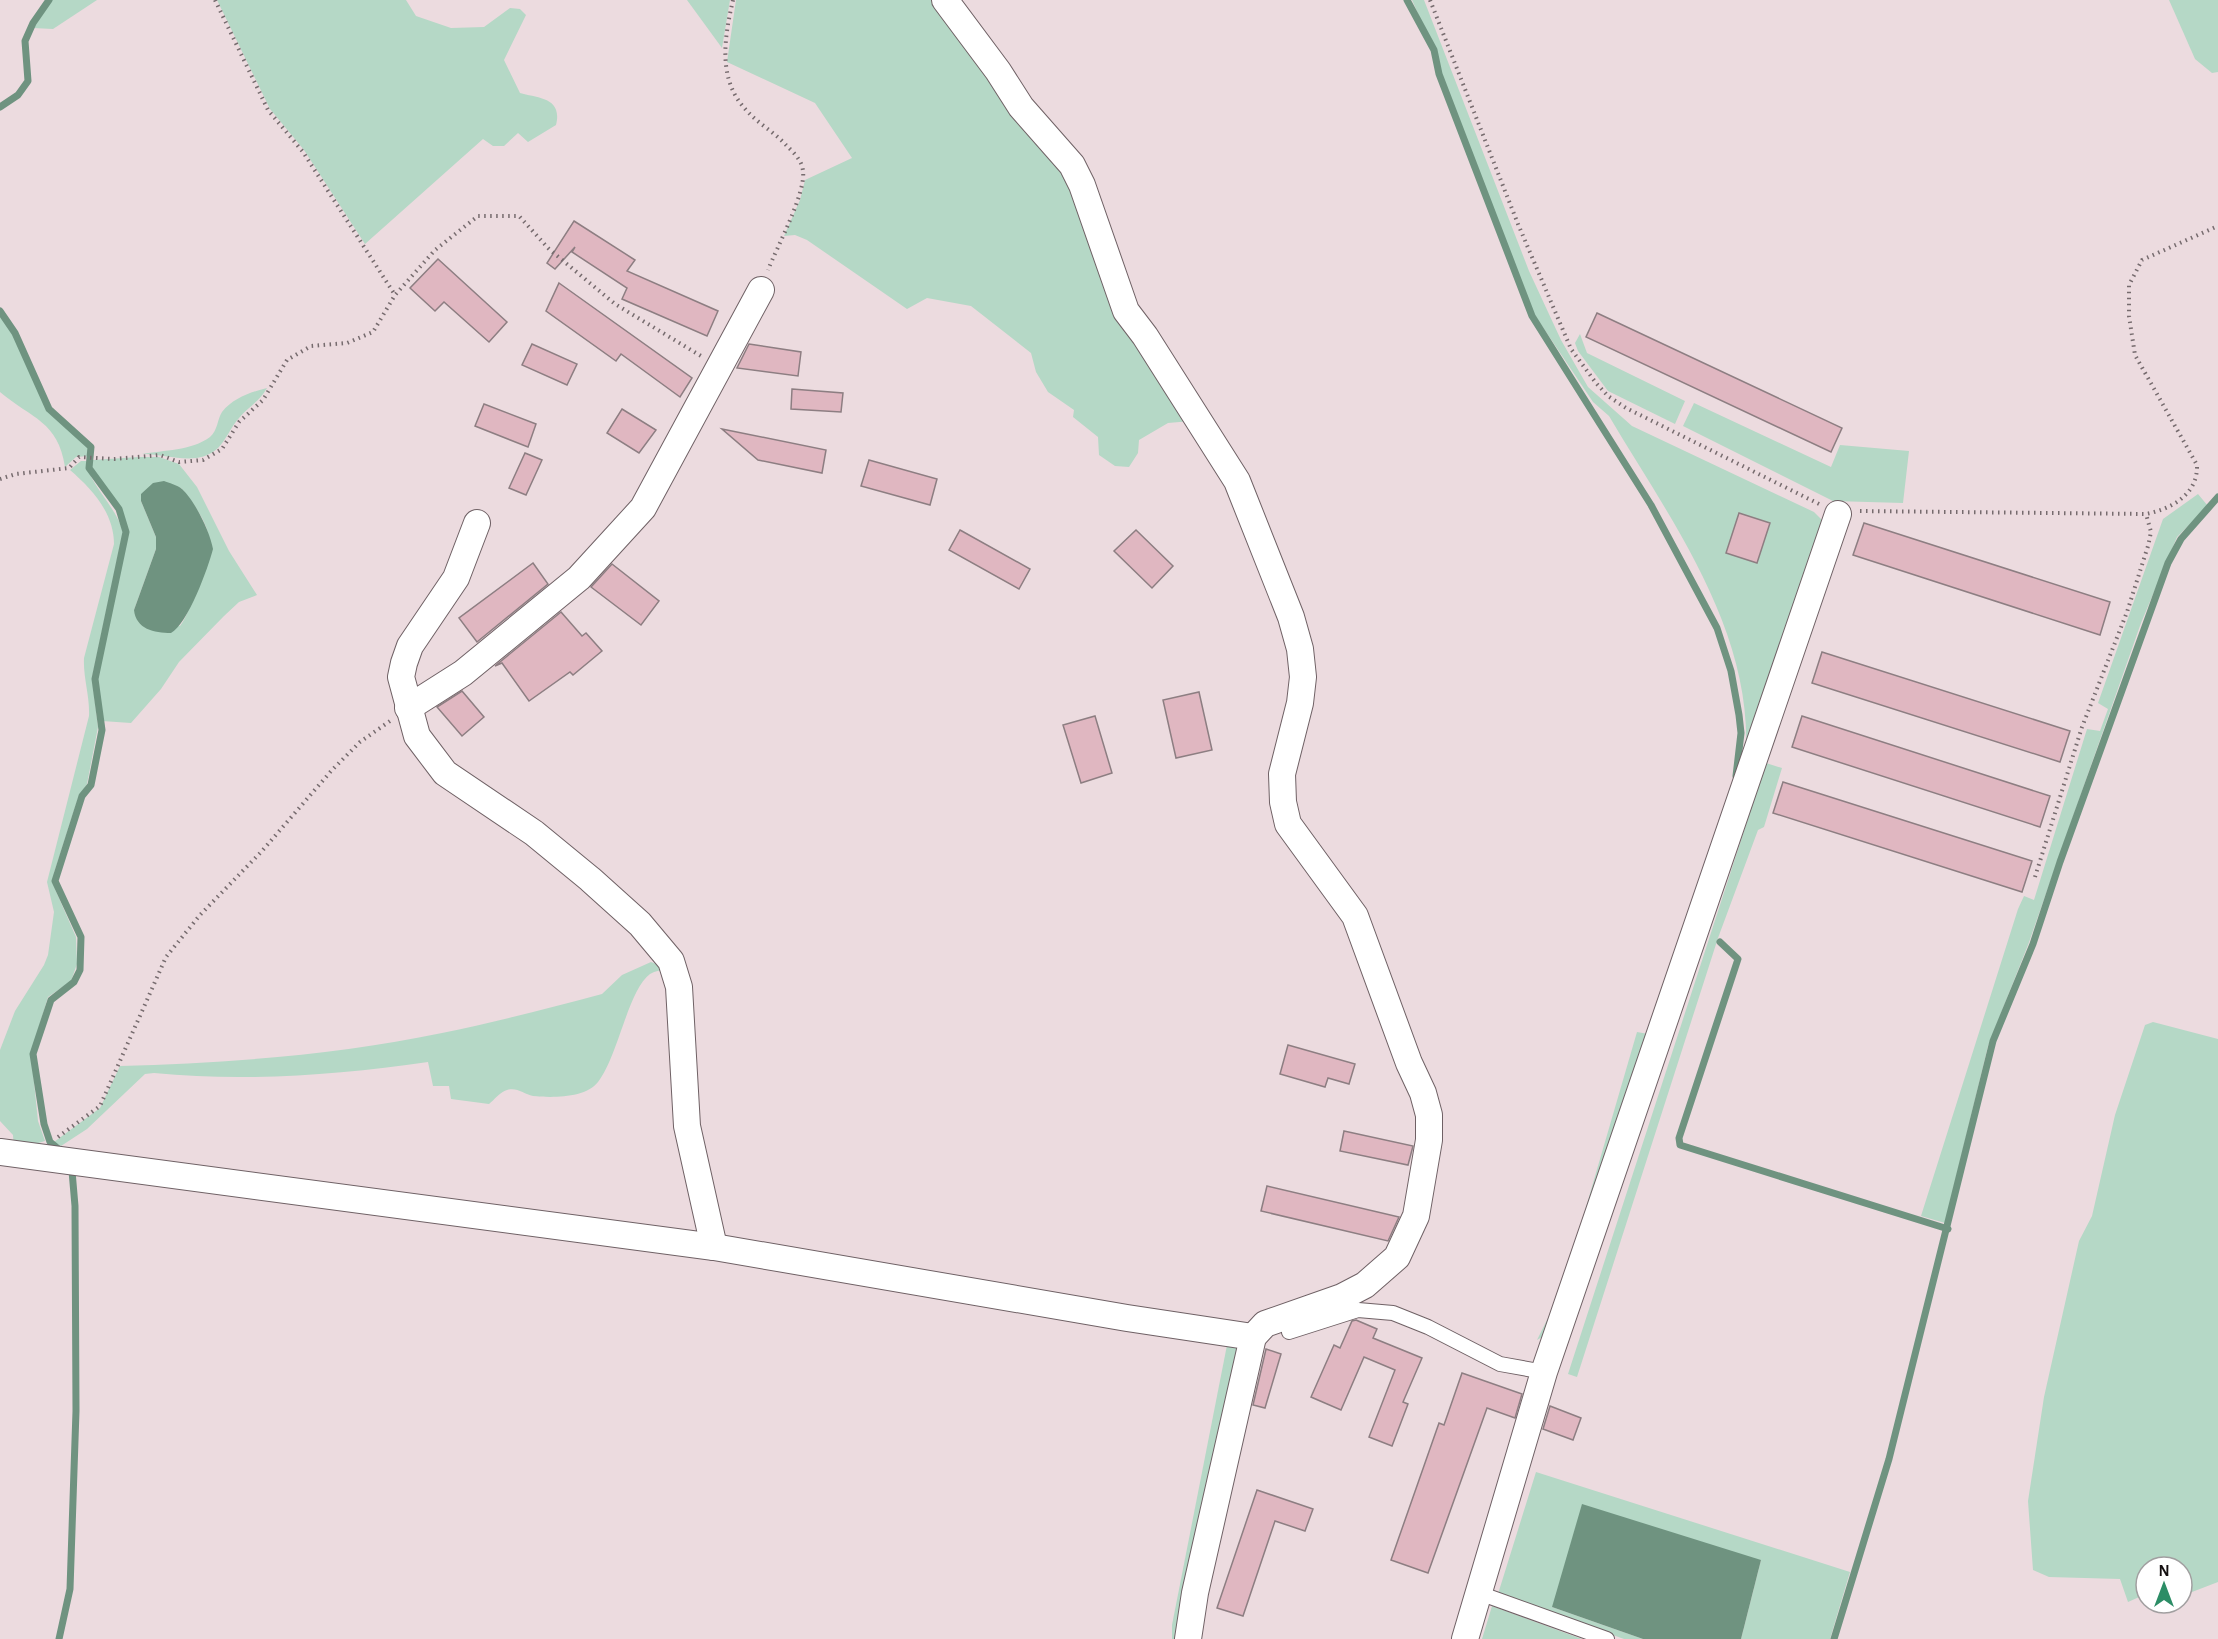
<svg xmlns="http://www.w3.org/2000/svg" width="2218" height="1639" viewBox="0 0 2218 1639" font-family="'Alegreya Sans',sans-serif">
<rect width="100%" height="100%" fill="#ecdbdf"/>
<g fill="#b5d8c6" fill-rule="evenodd">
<path d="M51,0h46l-44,29 -20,-1z"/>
<path d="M217,0h189l10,16 35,12 33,-1 26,-19 10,1 6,6 -22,45 16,33c17,5 43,4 36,32l-28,17 -10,-9 -14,13h-11l-10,-7 -118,105 -61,-94 -34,-41z"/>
<path d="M687,0h43l-8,48z"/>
<path d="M736,0h200l124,161 131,260 -23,2 -29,17 -1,13 -9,14 -14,-1 -16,-11 -1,-18 -25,-20 1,-7 -26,-18 -12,-20 -5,-19 -60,-47 -44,-8 -20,11 -100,-69 -12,-5 -11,1 16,-36 5,-20 47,-22 -37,-55 -88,-41z"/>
<path d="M1412,0h12l105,271 32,69 27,47 44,39 182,86 8,8v8l-76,225c6,-125 -76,-234 -137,-337l-16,-14 -61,-91 -92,-239 -4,-24 -9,-14z"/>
<path d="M2169,0h49v72l-6,1 -17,-14z"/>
<path d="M0,313l14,20 34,77 42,37v9l-14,1 -11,10c-7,-46 -33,-48 -65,-75z"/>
<path d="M1580,334l7,19 98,48 -10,23 -67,-33 -30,-40 -3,-8z"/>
<path d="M267,388c-7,13 -19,19 -28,30 -8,9 -13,22 -21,30 -21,20 -53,5 -76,6 22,-4 49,-3 68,-17 8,-7 7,-17 12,-25 11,-14 29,-20 45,-24z"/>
<path d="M1694,403l137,64 9,-22 69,6 -6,52 -70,-2 -150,-75z"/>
<path d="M139,457h20l20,7 18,23 32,64 28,44 -18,7 -15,14 -45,46 -18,27 -30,34 -29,-2 -5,-42 31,-147 -7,-24 -30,-40 2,-8zM181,488c34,43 36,56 14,105 -5,11 -7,22 -15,33l-46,-16 22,-61v-12l-15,-36v-7z"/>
<path d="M81,461h5c2,22 30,45 37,71l-31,146 6,49 -11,57 -9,14 -24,75 1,16 21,48 1,27 -6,17 -23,16 -17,56 7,68 7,20 -31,9 -1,-15 -13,-14v-71l15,-39 29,-46 4,-10 6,-43 -7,-30 42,-166c1,-20 -6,-38 -5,-58l30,-114c0,-31 -22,-55 -44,-74z"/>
<path d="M2198,494l10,12 -31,31 -36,86 -113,322 -40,101 -43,177 -24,-7 97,-307 6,-13 10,4 53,-171 13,2 8,-22 -10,-6 65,-184z"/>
<path d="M1766,763l16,5 -18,59 -6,3 -40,108 -141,439 -9,-3z"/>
<path d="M651,962l16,6c-5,2 -12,3 -17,6 -22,16 -32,83 -52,108 -12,16 -46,16 -65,14 -9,-2 -16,-9 -26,-6 -7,2 -13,10 -18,14l-38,-5 -2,-13h-16l-5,-24c-91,13 -183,20 -274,11l-9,1 -58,55 -26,17 -7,-4 46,-34 20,-42c107,-3 217,-11 322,-33 54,-11 107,-25 160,-39l20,-19z"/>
<path d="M2153,1022l65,17v543l-26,10 -7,-9h-3v-16h-36v27l-18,8 -8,-23 -71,-2 -16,-7 -5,-69 16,-104 35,-156 13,-25 23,-101 30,-90z"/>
<path d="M1637,1032l17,3 -99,294 -18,11 19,-38 12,-33z"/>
<path d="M1228,1340l14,2 -61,297h-9v-14z"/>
<path d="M1536,1472l314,100 -20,67h-89l20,-79 -209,47 91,32h-19l-126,-45z"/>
<path d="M1492,1606l90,33h-100z"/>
</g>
<g fill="#6f9380">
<path d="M164,481c5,2 13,4 18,8 13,12 28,43 31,60 -5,19 -25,75 -42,84 -17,0 -35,-4 -37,-23l22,-61v-12l-15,-36v-7l12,-11z"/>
<path d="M1582,1504l179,56 -20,79h-98l-91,-32z"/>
</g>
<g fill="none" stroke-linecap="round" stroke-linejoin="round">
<g stroke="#6f9380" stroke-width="7">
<path d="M1407,0l27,50 5,24 93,242 119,189 66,123 14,43 8,44 2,18 -5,43"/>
<path d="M0,107l18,-12 10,-14 -3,-40 8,-18 16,-23"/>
<path d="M0,311l15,22 34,76 42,38 -2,21 30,41 7,23 -31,147 7,51 -11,55 -9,11 -27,85 26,56 -1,33 -6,12 -23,18 -18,54 11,70 6,18 12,10"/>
<path d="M1720,942l18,17 -59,179 1,7 268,84"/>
<path d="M59,1639l11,-50 6,-178 -1,-205 -3,-35"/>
<path d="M1834,1639l55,-180 104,-418 40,-97 27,-82 108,-299 13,-24 37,-42"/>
</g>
</g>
<g fill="#e0b7c1" stroke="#8d7e82" stroke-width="1.5">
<path d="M574,221l61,39 -8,11 91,40 -11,25 -85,-37 5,-11 -55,-36 3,-5 -20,22 -8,-6z"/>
<path d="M438,259l69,63 -18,20 -45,-40 -9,9 -25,-23z"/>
<path d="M559,283l133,95 -12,19 -59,-43 -5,7 -70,-50z"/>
<path d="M1597,313l245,115 -11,24 -245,-115z"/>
<path d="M532,344l45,20 -10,21 -45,-20z"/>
<path d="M749,344l52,8 -3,24 -61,-8z"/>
<path d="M792,389l51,4 -2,19 -50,-3z"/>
<path d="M484,404l52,20 -8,23 -53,-21z"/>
<path d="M622,409l34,21 -17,23 -32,-20z"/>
<path d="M722,429l104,21 -4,23 -64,-13z"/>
<path d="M525,453l17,7 -16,35 -17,-7z"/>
<path d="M869,460l68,19 -7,26 -69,-19z"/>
<path d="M1739,513l31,10 -13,40 -31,-10z"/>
<path d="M1864,523l246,79 -10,33 -247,-80z"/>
<path d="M960,530l70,39 -11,20 -70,-39z"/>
<path d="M1136,530l37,36 -21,22 -38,-37z"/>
<path d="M533,563l15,21 -71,58 -18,-24z"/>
<path d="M612,564l47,37 -18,24 -50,-38z"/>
<path d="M561,612l21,24 4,-3 16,18 -29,24 -3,-3 -41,29 -27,-38 -7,3z"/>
<path d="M1822,652l248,79 -10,31 -248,-79z"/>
<path d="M462,691l22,26 -22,19 -25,-29z"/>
<path d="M1199,692l13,58 -36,8 -13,-58z"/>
<path d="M1095,716l17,57 -31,10 -18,-58z"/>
<path d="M1802,716l248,80 -10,31 -248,-80z"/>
<path d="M1783,782l249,79 -10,31 -249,-79z"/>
<path d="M1288,1045l67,19 -6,20 -21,-6 -3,9 -45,-13z"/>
<path d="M1344,1131l69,15 -5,19 -68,-14z"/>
<path d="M1267,1186l132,31 -11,24 -127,-30z"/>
<path d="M1356,1320l21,9 -4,9 49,20 -19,44 5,2 -16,42 -23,-9 26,-67 -31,-13 -23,53 -30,-13 23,-52 6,3 12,-27z"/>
<path d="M1266,1349l15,5 -16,54 -12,-3z"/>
<path d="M1462,1373l60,21 -7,24 -28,-10 -59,165 -37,-13 48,-137 5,2z"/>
<path d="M1550,1406l31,12 -8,22 -30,-11z"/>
<path d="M1257,1490l56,19 -8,22 -30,-10 -32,95 -26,-8z"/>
</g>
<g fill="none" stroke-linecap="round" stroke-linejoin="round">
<g stroke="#6f6165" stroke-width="16">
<g id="lane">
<path d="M1289,1332l69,-22 35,3 35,14 72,37 44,8"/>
<path d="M1479,1593l128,46"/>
</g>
</g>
<g stroke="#6f6165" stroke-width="28">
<g id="street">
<path d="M945,0l53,71 23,36 51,58 10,20 44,126 19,25 92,145 54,136 9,32 3,28 -3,26 -18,71 1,28 5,22 67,92 54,147 14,30 6,22v25l-13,76 -19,41 -32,28 -23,12 -77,27 -12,13 -58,256 -7,46"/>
<path d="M477,523l-21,55 -46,68 -6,17 -3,14 16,59 28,37 89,60 56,46 50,45 31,37 8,26 8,139 27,121"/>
<path d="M408,708l55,-35 116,-95 64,-70 118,-218"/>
<path d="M0,1152l714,95 413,71 126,19"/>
<path d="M1465,1639l79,-267 294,-858"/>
</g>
</g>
<g stroke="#766b6e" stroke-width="4" stroke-dasharray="1.5 4.5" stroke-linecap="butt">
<path d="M215,0l53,110 35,42 92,143"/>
<path d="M733,0c-9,39 -16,81 15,112 11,12 26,20 38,33 7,7 16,15 17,26 3,22 -26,76 -35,99"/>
<path d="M1430,0l88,224 53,125 25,34 12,13 18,12 193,96"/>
<path d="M0,479l16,-5 53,-6 10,-11 35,2 46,-4 19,7 24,-2 19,-11 17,-27 24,-22 24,-40 24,-14 36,-3 26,-11 22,-37 40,-45 43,-34h41l30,33 66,55 86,52"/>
<path d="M1860,511l286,3c26,-5 52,-20 51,-49l-62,-110 -6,-39v-31l13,-25 76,-34"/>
<path d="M2035,877l47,-150 45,-115 21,-66 3,-14 -5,-18"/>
<path d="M58,1137l42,-31 66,-149 34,-42 62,-64 70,-81 28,-28 30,-21"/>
</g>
<use href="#lane" stroke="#fff" stroke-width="14"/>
<use href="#street" stroke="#fff" stroke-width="26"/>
</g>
<g transform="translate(2164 1585)"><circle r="28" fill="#ffffff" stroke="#a19fa0" stroke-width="1.5"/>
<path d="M0-4.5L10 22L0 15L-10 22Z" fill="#2c8d66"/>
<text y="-9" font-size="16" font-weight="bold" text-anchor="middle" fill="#151011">N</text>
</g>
</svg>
